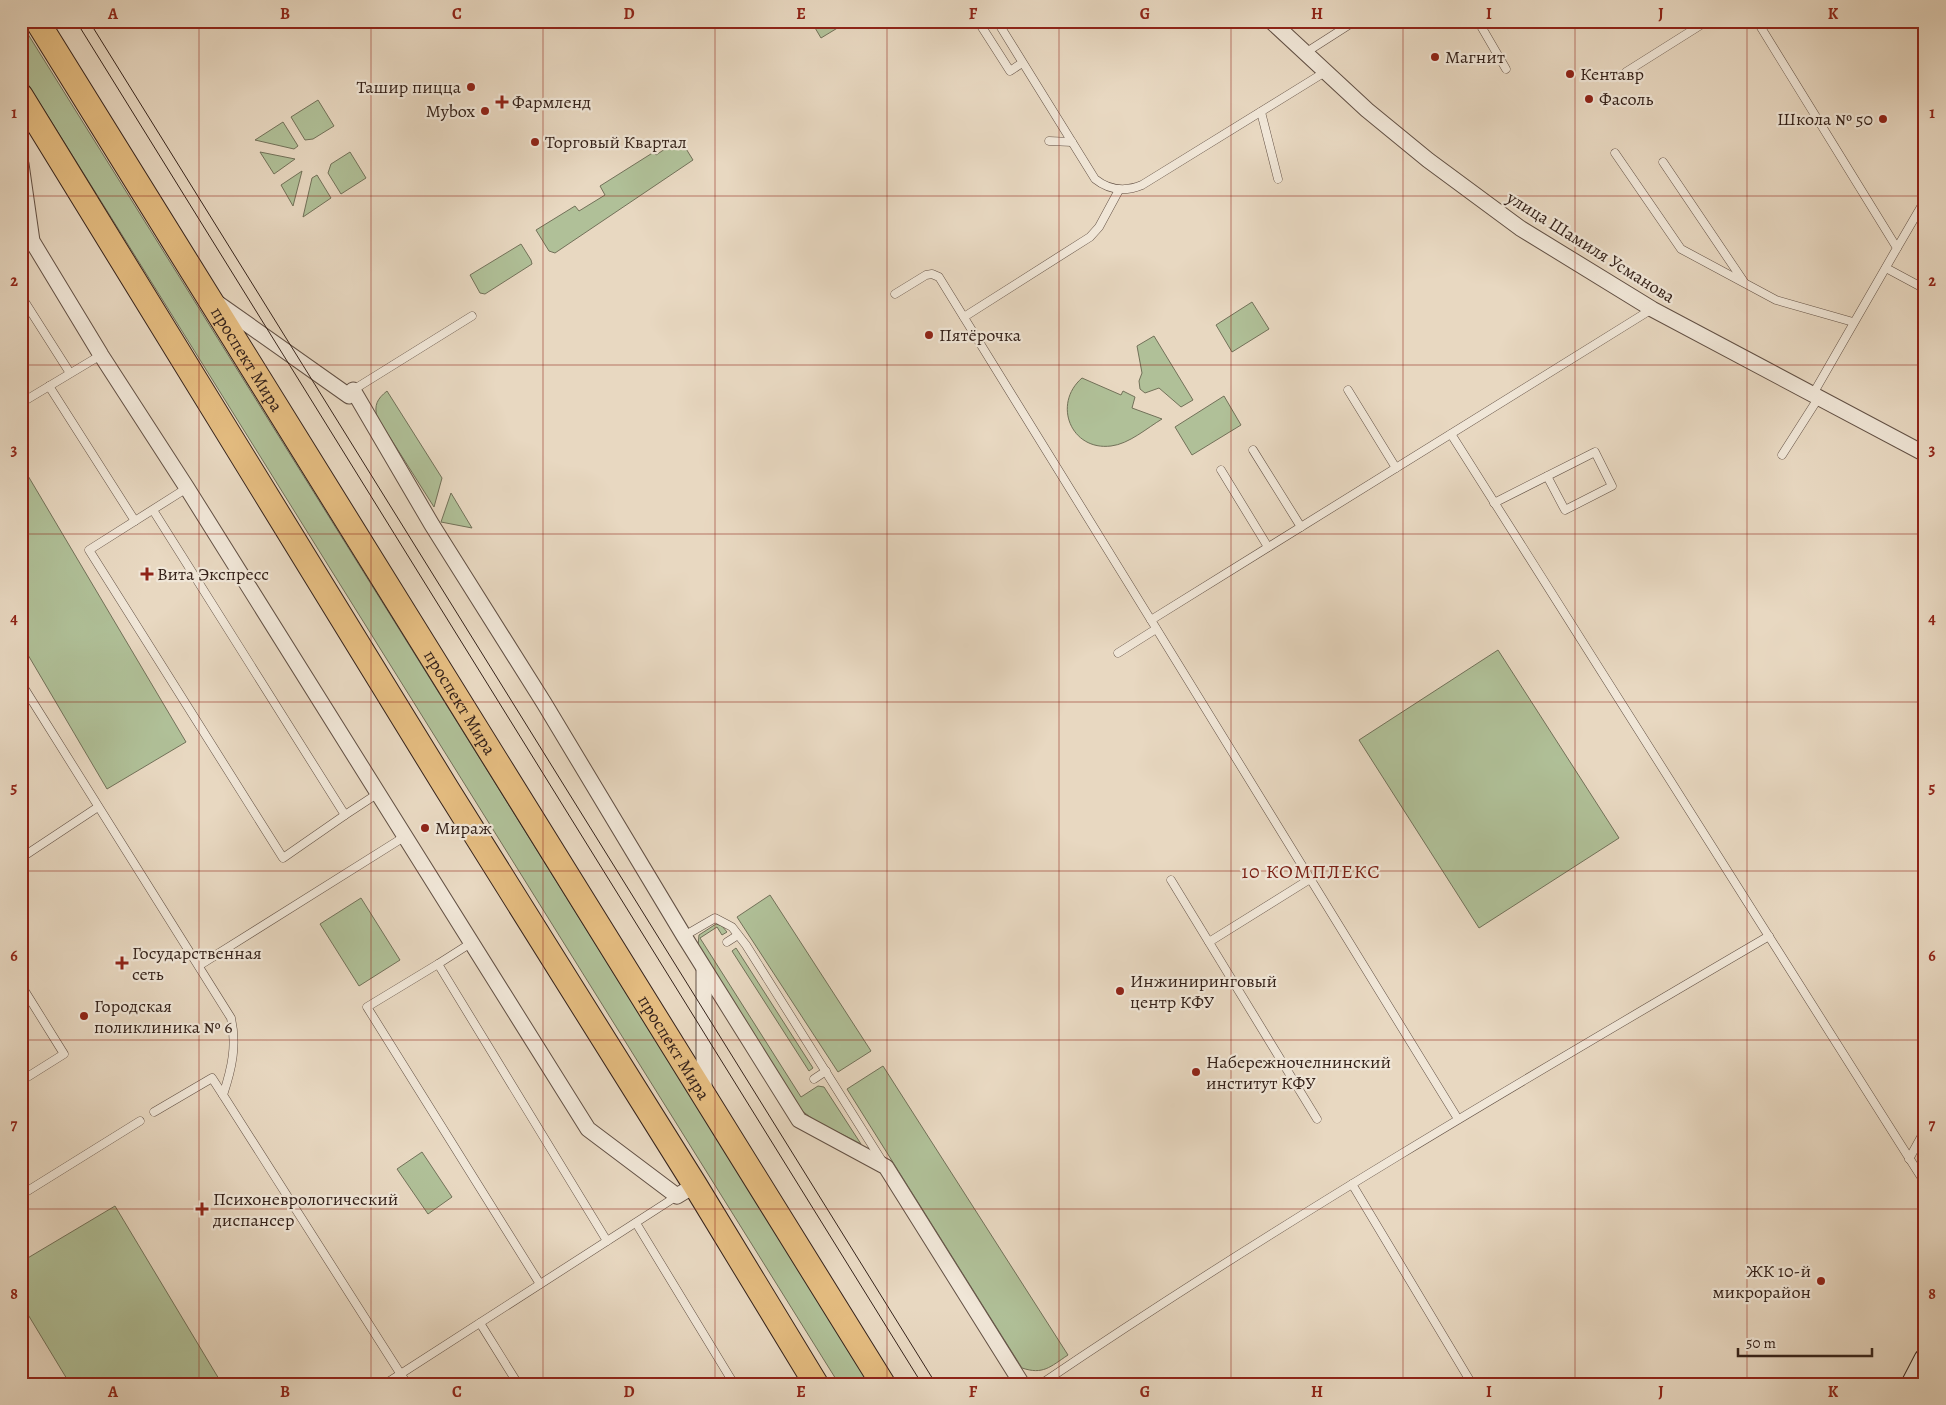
<svg xmlns="http://www.w3.org/2000/svg" width="1946" height="1405" viewBox="0 0 1946 1405" font-family="Alegreya,serif">
<rect width="100%" height="100%" fill="#e8d8c1"/>
<filter id="stains"><feTurbulence type="fractalNoise" baseFrequency=".004" numOctaves="4"/><feColorMatrix values="0 0 0 0 .2 0 0 0 0 .09 0 0 0 0 .02 0 0 0 .5 -.17"/></filter>
<radialGradient id="worn" r=".72"><stop offset=".6" stop-color="#630" stop-opacity="0"/><stop offset="1" stop-color="#630" stop-opacity=".3"/></radialGradient>
<g fill="#b0c098" stroke="#727159">
<path d="M811,21h38l-28,17z"/>
<path d="M21,23l849,1361h-31l-818,-1311z"/>
<path d="M318,100l16,26 -21,13 -8,1 -14,-23z"/>
<path d="M283,122l15,24 -4,3 -39,-9z"/>
<path d="M680,139l13,21 -138,93 -6,-2 -13,-21 39,-24 4,5 26,-16 -5,-9 54,-34 2,3z"/>
<path d="M260,152l35,7 -21,15z"/>
<path d="M350,152l16,26 -25,16 -13,-21 3,-9z"/>
<path d="M302,171l-9,35 -12,-21z"/>
<path d="M317,175l14,23 -28,19 9,-39z"/>
<path d="M521,244l10,16 1,4 -47,30 -5,-1 -10,-18z"/>
<path d="M1252,302l17,27 -37,23 -16,-27z"/>
<path d="M1154,336l39,64 -12,7 -22,-19 -14,5 -5,-4 -1,-8 3,-8 -5,-27z"/>
<path d="M1082,378l39,17 2,-4 12,6 -3,11 30,11c-15,9 -33,25 -51,27 -40,5 -59,-42 -29,-68z"/>
<path d="M387,391l55,87 -8,29 -57,-90c-3,-12 0,-18 10,-26z"/>
<path d="M1224,396l17,29 -49,30 -17,-28z"/>
<path d="M21,464l165,278 -79,47 -86,-146z"/>
<path d="M451,493l21,35 -31,-6z"/>
<path d="M1498,650l121,188 -140,90 -120,-188z"/>
<path d="M770,895l101,156 -33,21 -101,-155z"/>
<path d="M361,898l39,62 -41,26 -39,-62z"/>
<path d="M716,924l6,2 5,6 -5,3 -5,-8 -17,11 101,159 17,-11 6,1 37,57 -47,-24 -13,-10 -103,-164 1,-11z"/>
<path d="M736,948l77,120 -4,3 -77,-120z"/>
<path d="M883,1066l185,289c-18,12 -25,20 -46,13l-175,-279z"/>
<path d="M422,1152l30,45 -24,17 -31,-45z"/>
<path d="M115,1206l107,178h-152l-49,-81v-41z"/>
</g>
<g fill="none" stroke-linecap="round" stroke-linejoin="round">
<g stroke="#625044" stroke-width="9">
<g id="lane">
<path d="M978,21l32,50 12,-8"/>
<path d="M997,21l98,158c15,12 30,13 47,6l183,-113"/>
<path d="M1478,21l28,48"/>
<path d="M1757,21l140,227 -84,146"/>
<path d="M1305,53l50,-32"/>
<path d="M1626,72l81,-51"/>
<path d="M1261,112l17,67"/>
<path d="M1049,141l23,1"/>
<path d="M1615,153l66,96 95,51 77,22"/>
<path d="M1663,162l81,120"/>
<path d="M1897,248l28,-48"/>
<path d="M1886,268l39,21"/>
<path d="M895,294l31,-19 6,-1 7,3 212,343 501,-311"/>
<path d="M21,296l49,77"/>
<path d="M964,317l126,-80 9,-10 20,-37"/>
<path d="M49,386l86,135"/>
<path d="M353,390l119,-74"/>
<path d="M1348,390l48,78"/>
<path d="M21,403l80,-48"/>
<path d="M1451,434l474,749"/>
<path d="M1253,450l48,77"/>
<path d="M1782,455l37,-58"/>
<path d="M1221,470l47,77"/>
<path d="M1494,503l101,-51 17,34 -47,24 -18,-34"/>
<path d="M153,510l192,305 -62,43 -194,-308 98,-62"/>
<path d="M1151,620l307,499"/>
<path d="M1118,653l38,-24"/>
<path d="M21,683l210,335c6,27 1,50 -8,77l184,289"/>
<path d="M345,815l32,-21"/>
<path d="M21,858l77,-51"/>
<path d="M1171,880l146,239"/>
<path d="M684,936l31,-18 17,9 14,18 136,216"/>
<path d="M727,942l11,-7"/>
<path d="M1209,942l101,-63"/>
<path d="M471,943l-33,21 169,277"/>
<path d="M438,964l-71,43 173,277"/>
<path d="M200,965l204,-128"/>
<path d="M21,985l43,69 -43,27"/>
<path d="M814,1079l12,-8"/>
<path d="M154,1112l58,-34 11,17"/>
<path d="M1909,1159l16,-29"/>
<path d="M1352,1184l120,200"/>
<path d="M21,1195l119,-74"/>
<path d="M636,1223l98,161"/>
<path d="M480,1323l38,61"/>
<path d="M385,1384l292,-188"/>
<path d="M1041,1384c236,-160 482,-304 728,-448"/>
</g>
</g>
<g stroke="#625044" stroke-width="17">
<g id="street">
<path d="M1271,21l96,89 61,50 92,68 132,81 273,145"/>
<path d="M21,164l11,77 69,114 86,133 401,641 89,67 18,-11"/>
<path d="M216,302l133,94 4,-6 79,135 112,178 140,233 115,184 87,47 136,217"/>
<path d="M704,1093v-122"/>
</g>
</g>
<g stroke="#35221a" stroke-width="23">
<path id="secondary" d="M1912,1384l13,-25"/>
</g>
<g stroke="#35221a" stroke-width="26">
<g id="primary">
<path id="s1" d="M37,21l846,1363"/>
<path d="M21,96l426,693 248,396 121,199"/>
</g>
</g>
<use href="#lane" stroke="#f0e6d7" stroke-width="8"/>
<use href="#street" stroke="#f0e6d7" stroke-width="15"/>
<use href="#secondary" stroke="#f0e6d7" stroke-width="21"/>
<use href="#primary" stroke="#e4bc80" stroke-width="24"/>
<g stroke="#35221a" stroke-width="1">
<path d="M76,21l846,1363"/>
<path d="M89,21l847,1363"/>
</g>
</g>
<path fill="none" stroke="#8f2418" stroke-width="1" stroke-opacity="0.55" d="M199,21v1363M371,21v1363M543,21v1363M715,21v1363M887,21v1363M1059,21v1363M1231,21v1363M1403,21v1363M1575,21v1363M1747,21v1363M21,196h1904M21,365h1904M21,534h1904M21,702h1904M21,871h1904M21,1040h1904M21,1209h1904"/>
<g fill="#8f2418" stroke="#f0e6d7" stroke-width="2">
<circle cx="1435" cy="57" r="5"/>
<circle cx="1570" cy="74" r="5"/>
<circle cx="471" cy="87" r="5"/>
<circle cx="1589" cy="99" r="5"/>
<path d="M499.5 94.5h5v5h5v5h-5v5h-5v-5h-5v-5h5z"/>
<circle cx="485" cy="111" r="5"/>
<circle cx="1883" cy="119" r="5"/>
<circle cx="535" cy="142" r="5"/>
<circle cx="929" cy="335" r="5"/>
<path d="M144.5 566.5h5v5h5v5h-5v5h-5v-5h-5v-5h5z"/>
<circle cx="425" cy="828" r="5"/>
<path d="M119.5 955.5h5v5h5v5h-5v5h-5v-5h-5v-5h5z"/>
<circle cx="1120" cy="991" r="5"/>
<circle cx="84" cy="1016" r="5"/>
<circle cx="1196" cy="1072" r="5"/>
<path d="M199.5 1201.5h5v5h5v5h-5v5h-5v-5h-5v-5h5z"/>
<circle cx="1821" cy="1281" r="5"/>
</g>
<g text-anchor="middle" dominant-baseline="central" stroke-width="4.5" stroke-linejoin="round" paint-order="stroke">
<g font-size="18" fill="#35221a" stroke="#f0e6d7" text-anchor="start">
<text x="1445" y="57">Магнит</text>
<text x="1580" y="74">Кентавр</text>
<text x="461" y="87" text-anchor="end">Ташир пицца</text>
<text x="1599" y="99">Фасоль</text>
<text x="512" y="102">Фармленд</text>
<text x="475" y="111" text-anchor="end">Mybox</text>
<text x="1873" y="119" text-anchor="end">Школа № 50</text>
<text x="545" y="142">Торговый Квартал</text>
<text x="939" y="335">Пятёрочка</text>
<text x="157" y="574">Вита Экспресс</text>
<text x="435" y="828">Мираж</text>
<text x="132" y="953">Государственная<tspan x="132" dy="21">сеть</tspan></text>
<text x="1130" y="981">Инжиниринговый<tspan x="1130" dy="21">центр КФУ</tspan></text>
<text x="94" y="1006">Городская<tspan x="94" dy="21">поликлиника № 6</tspan></text>
<text x="1206" y="1062">Набережночелнинский<tspan x="1206" dy="21">институт КФУ</tspan></text>
<text x="213" y="1199">Психоневрологический<tspan x="213" dy="21">диспансер</tspan></text>
<text x="1811" y="1271" text-anchor="end">ЖК 10-й<tspan x="1811" dy="21">микрорайон</tspan></text>
</g>
<g font-size="18" fill="#35221a" stroke="#f0e6d7">
<text transform="translate(1591 247) rotate(32)">улица Шамиля Усманова</text>
<text stroke="none"><textPath href="#s1" startOffset="398">проспект Мира</textPath></text>
<text stroke="none"><textPath href="#s1" startOffset="802">проспект Мира</textPath></text>
<text stroke="none"><textPath href="#s1" startOffset="1208">проспект Мира</textPath></text>
</g>
<g font-size="20" letter-spacing="1" fill="#7a1f14" stroke="#f0e6d7">
<text x="1311" y="871">10 КОМПЛЕКС</text>
</g>
</g>
<rect width="1946" height="1405" fill="none" stroke="#e8d8c1" stroke-width="55"/>
<path d="M1738 1348v8h134v-8" fill="none" stroke="#35221a" stroke-width="2.5"/>
<text x="1746" y="1348" font-size="15" fill="#35221a" stroke="#f0e6d7" stroke-width="4" paint-order="stroke">50 m</text>
<rect x="28" y="28" width="1890" height="1350" fill="none" stroke="#8f2418" stroke-width="2"/>
<g font-size="16" text-anchor="middle" font-weight="bold" fill="#8f2418">
<text x="113" y="19">A</text>
<text x="285" y="19">B</text>
<text x="457" y="19">C</text>
<text x="629" y="19">D</text>
<text x="801" y="19">E</text>
<text x="973" y="19">F</text>
<text x="1145" y="19">G</text>
<text x="1317" y="19">H</text>
<text x="1489" y="19">I</text>
<text x="1661" y="19">J</text>
<text x="1833" y="19">K</text>
<text x="14" y="118">1</text>
<text x="1932" y="118">1</text>
<text x="14" y="286">2</text>
<text x="1932" y="286">2</text>
<text x="14" y="455">3</text>
<text x="1932" y="455">3</text>
<text x="14" y="624">4</text>
<text x="1932" y="624">4</text>
<text x="14" y="793">5</text>
<text x="1932" y="793">5</text>
<text x="14" y="961">6</text>
<text x="1932" y="961">6</text>
<text x="14" y="1130">7</text>
<text x="1932" y="1130">7</text>
<text x="14" y="1299">8</text>
<text x="1932" y="1299">8</text>
<text x="113" y="1397">A</text>
<text x="285" y="1397">B</text>
<text x="457" y="1397">C</text>
<text x="629" y="1397">D</text>
<text x="801" y="1397">E</text>
<text x="973" y="1397">F</text>
<text x="1145" y="1397">G</text>
<text x="1317" y="1397">H</text>
<text x="1489" y="1397">I</text>
<text x="1661" y="1397">J</text>
<text x="1833" y="1397">K</text>
</g>
<rect width="100%" height="100%" filter="url(#stains)"/>
<rect width="100%" height="100%" fill="url(#worn)"/>
</svg>
